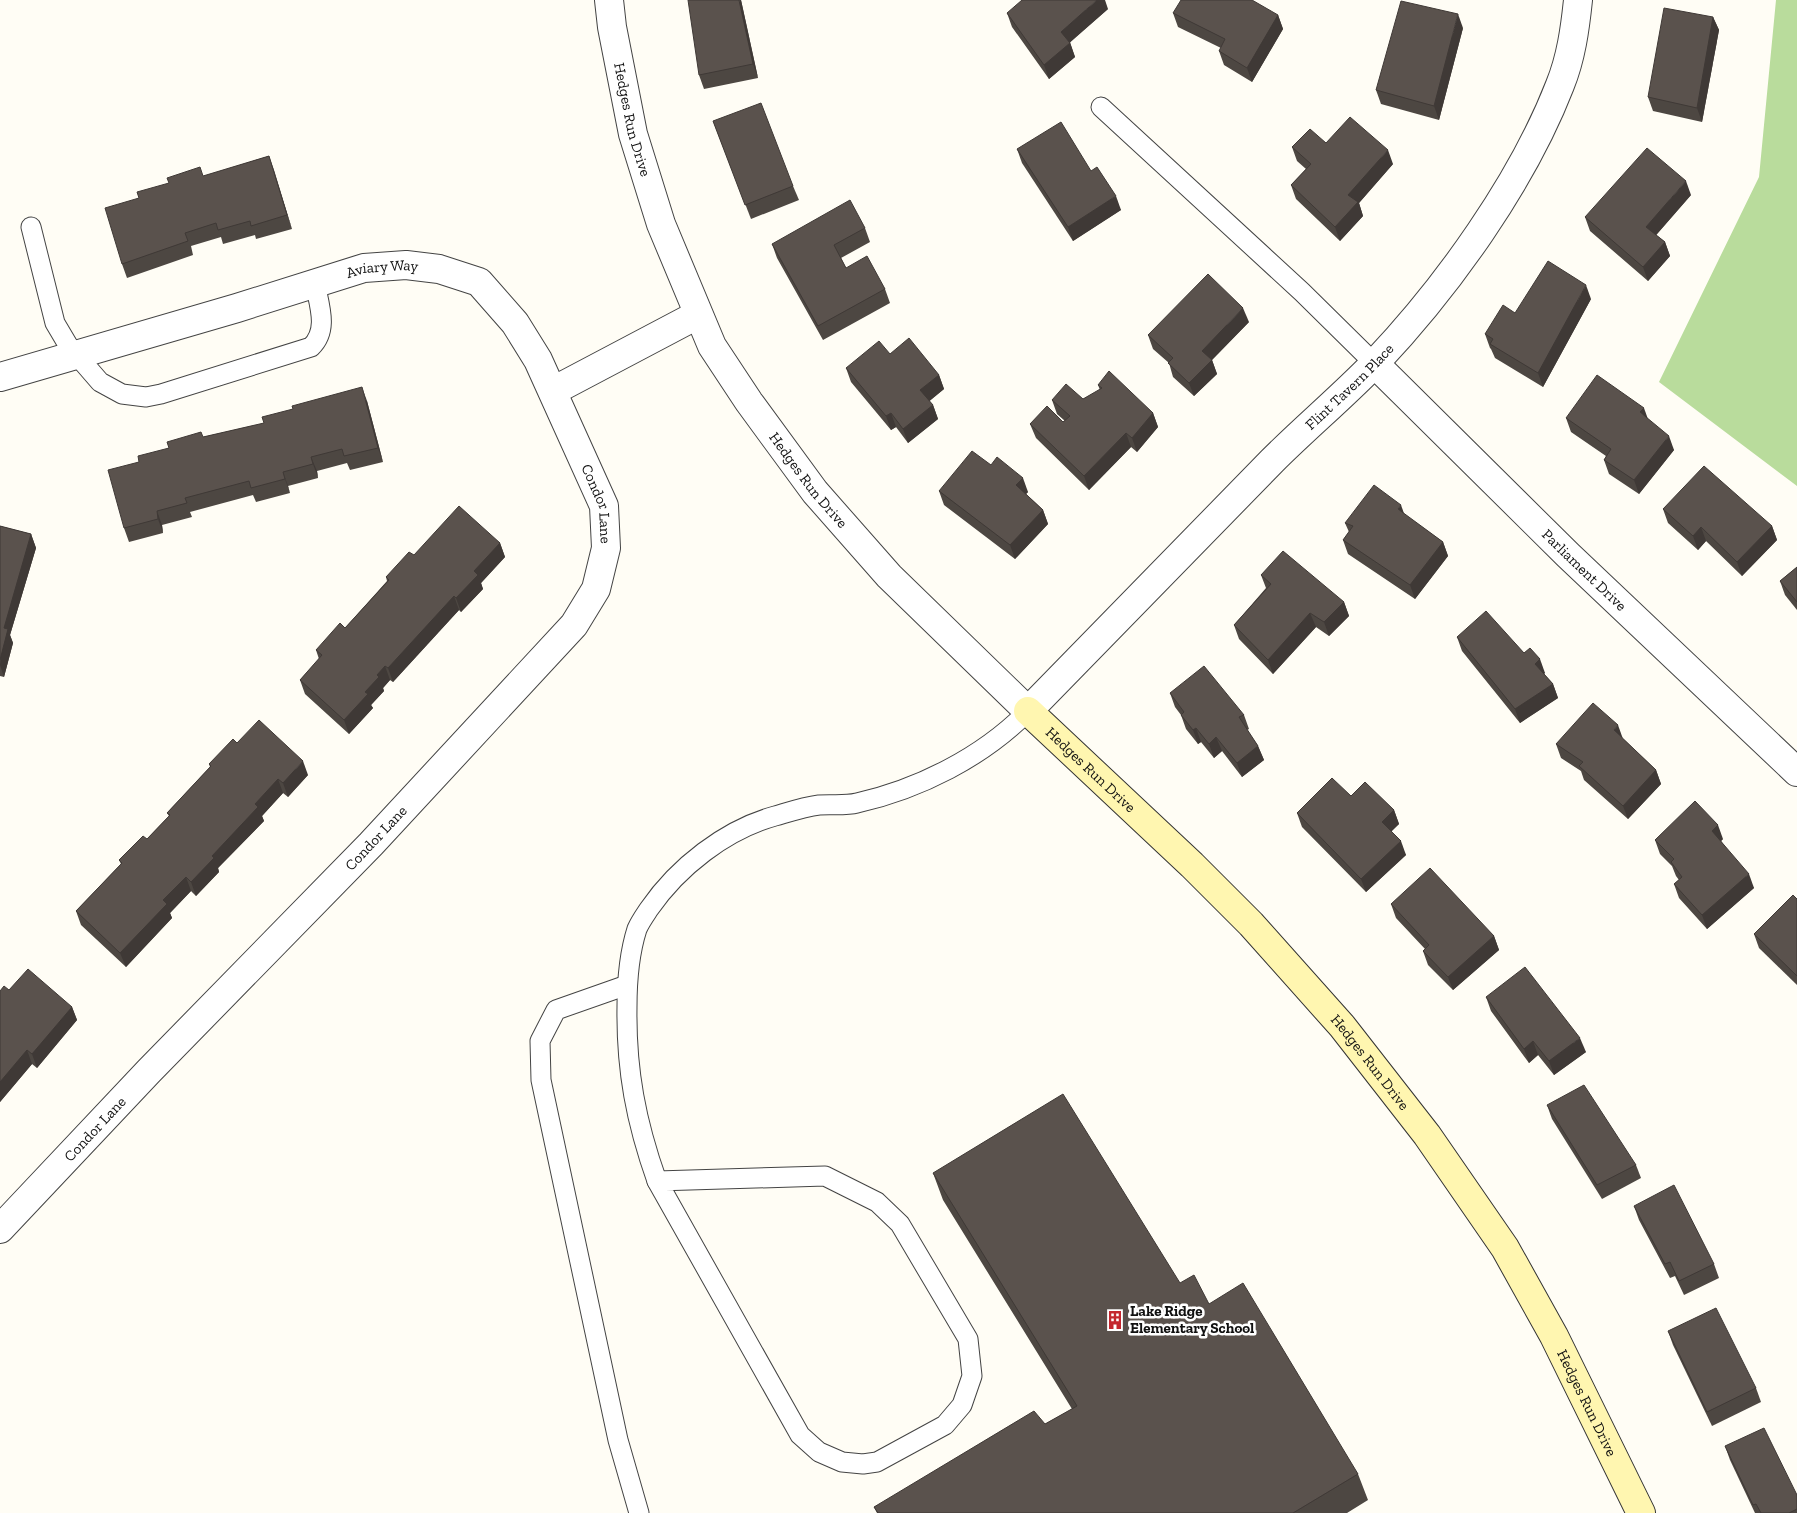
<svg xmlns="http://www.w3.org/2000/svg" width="1797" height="1513" viewBox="0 0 1797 1513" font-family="'Zilla Slab',serif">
<rect width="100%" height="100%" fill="#fffdf5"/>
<path fill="#b9dc9c" d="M1776,0h21v486l-138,-104 100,-205z"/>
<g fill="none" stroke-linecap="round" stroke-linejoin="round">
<g stroke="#444" stroke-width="21">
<g id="lane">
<path d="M1101,107l201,185 72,71"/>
<path d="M31,227l24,96 13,22 32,37 22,12 24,3 15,-3 150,-47c18,-17 8,-42 4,-64"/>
<path d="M627,985l-71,25 -16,31 1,39 77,360 21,73"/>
<path d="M825,1176l52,26 23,22 68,115 4,37 -10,29 -17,20 -68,37 -14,2 -21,-2 -23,-10 -19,-17 -143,-254z"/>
<path d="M657,1181c-21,-59 -31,-111 -30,-174 0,-26 2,-53 10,-78 3,-7 8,-14 12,-20 29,-42 76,-79 126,-93 14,-4 29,-9 44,-11 12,-1 26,1 38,-2 62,-14 126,-46 171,-92"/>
</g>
</g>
<g stroke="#444" stroke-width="30">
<g id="street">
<path id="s1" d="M609,0l3,27 21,107 28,90 51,122 37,56 66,90 74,84 139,135c81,-83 163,-166 244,-250 33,-33 70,-64 103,-98 72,-76 147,-180 185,-278 11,-27 15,-56 18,-85"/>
<path id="s2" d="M1374,363l194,192 229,217"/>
<path id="s3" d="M0,377l237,-69 127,-40 42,-3 33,4 40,13 36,41 23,37 66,146 2,42 -10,41 -22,36 -203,219 -222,227 -149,158"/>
<path d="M553,391l144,-76"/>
</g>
</g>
<g stroke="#333" stroke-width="30">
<g id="secondary">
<path id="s4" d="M1028,711l164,154 59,59 91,102 85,109 78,113 49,88 87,177"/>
</g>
</g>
<use href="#lane" stroke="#fff" stroke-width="19"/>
<use href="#street" stroke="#fff" stroke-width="28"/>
<use href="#secondary" stroke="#fff6b0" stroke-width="28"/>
</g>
<g fill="#4d4742">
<path d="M741,0l17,78 -54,11 -5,-14z"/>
<path d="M1108,9l-38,33 5,15 -26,22 -37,-52 -5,-14z"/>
<path d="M1173,13l105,2 5,14 -31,53 -28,-17 -5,-14 2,-3 -43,-21z"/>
<path d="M1713,17l6,13 -17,92 -49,-11 -5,-14z"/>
<path d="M1463,28l-24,92 -58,-16 -5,-14z"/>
<path d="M713,121l80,65 6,14 -48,19z"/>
<path d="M1326,143l67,21 -34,39 4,13 -23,25 -44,-42 -5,-14 15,-16 -9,-8 -5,-14z"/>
<path d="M1017,149l74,22 30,39 -48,31 -51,-78z"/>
<path d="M269,156l23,73 -36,10 -1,-4 -32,9 -2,-7 -30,9 2,9 -66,23 -5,-14 17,-66 65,-22z"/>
<path d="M1691,195l-35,40 9,7 5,14 -22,25 -58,-50 -5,-14z"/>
<path d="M865,228l5,14 -29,16 5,10 39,21 5,14 -67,37 -46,-82 -5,-14z"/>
<path d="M1591,299l-48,88 -48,-29 -4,-9 -1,-1 -5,-14 30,-21z"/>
<path d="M1249,322l-37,38 5,14 -23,22 -21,-19 -4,-14 -16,-14 -5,-14z"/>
<path d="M890,354l49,21 5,14 -15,12 4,4 5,14 -30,24 -12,-16 -5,3 -40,-48 -5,-14z"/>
<path d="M1098,385l55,28 5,14 -21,25 -6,-5 -42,43 -53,-52 -6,-14 33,-2 2,-1 -8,-7 -5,-14 31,-1 17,-9z"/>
<path d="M367,401l16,61 -33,8 -3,-7 -30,8 1,7 -30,8 2,7 -34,9 -3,-7 -63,17 2,5 -30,8 1,8 -34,9 -5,-14 15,-66 30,-14 34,-11z"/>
<path d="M1566,418h81l27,32 -35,44 -30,-20 -5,-14 2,-4 -35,-24z"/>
<path d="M991,465l37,27 -2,2 17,16 5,14 -33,35 -71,-54 -5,-14z"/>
<path d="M1663,509l109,17 5,14 -35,36 -36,-35 -8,9 -30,-27z"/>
<path d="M1404,514l39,28 5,14 -33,43 -67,-45 -5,-14 6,-8 -4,-9z"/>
<path d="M0,526l31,8 5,14 -26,87 3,8 -9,34 -4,-1z"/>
<path d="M500,543l5,14 -24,26 2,6 -22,23 -2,-2 -66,72 -3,-2 -7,8 1,3 -13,14 2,3 -24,26 -44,-40 -5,-14 19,-21 -3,-9 29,-22 42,-47 -1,-4 28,-22z"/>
<path d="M1797,567v43l-12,-15 -5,-14z"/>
<path d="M1261,575l83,27 5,14 -20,20 -13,-9 -43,47 -34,-35 -5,-14 32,-37z"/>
<path d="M1457,637l67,16 21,20 -1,1 9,10 5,14 -38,25 -58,-72z"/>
<path d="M1170,693l74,22 5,14 -2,1 11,16 6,14 -22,17 -20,-26 -8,7 -13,-16 -3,2 -12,-15 -5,-14 -6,-8z"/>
<path d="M1623,739l33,31 5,14 -33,35 -44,-39 -3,-9 -20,-13 -5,-14z"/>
<path d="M237,743l71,32 -20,22 -5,-4 -21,23 2,5 -46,47 1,4 -23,24 -5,-5 -21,22 2,5 -46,49 -45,-42 -5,-14 45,-47 -2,-4 28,-21 22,-23 -2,-3 43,-46 -1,-3z"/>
<path d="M1351,796l43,14 5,14 -8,7 15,24 -40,37 -64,-65 -5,-14z"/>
<path d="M1723,839l-2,2 33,47 -47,41 -28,-31 -5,-14 5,-4 -3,-4 -4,-10 -12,-12 -5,-14z"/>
<path d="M1797,899v86l-38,-37 -5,-14z"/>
<path d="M1391,904l103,32 5,14 -46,40 -25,-25 -5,-14 2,-2 -29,-31z"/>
<path d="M9,990l63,17 5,13 -40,48 -5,-4 -32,38v-111z"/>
<path d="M1486,997l100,55 -32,23 -16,-20 -9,8 -38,-52z"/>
<path d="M1547,1105l89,60 5,13 -39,21 -50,-80z"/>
<path d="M933,1173l247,110 29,21 149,170 10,26 -21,13h-470l-3,-6 171,-83 27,-15 -129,-209z"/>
<path d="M1634,1206l80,58 5,14 -35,17 -9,-19 -5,2 -31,-58z"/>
<path d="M1668,1331l88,57 5,14 -49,24 -39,-81z"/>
<path d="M1725,1446l72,49v18h-42l-25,-53z"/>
</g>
<g fill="#3f3936">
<path d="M739,0h2l17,78 -5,-14z"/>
<path d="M1097,0h8l3,9 -42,37 -5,-14z"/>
<path d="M1458,14l5,14 -24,92 -5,-14z"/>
<path d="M1278,15l5,14 -31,53 -5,-14z"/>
<path d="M1713,17l6,13 -17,92 -5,-14z"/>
<path d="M1070,43l5,14 -26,22 -5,-14z"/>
<path d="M1388,150l5,14 -34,39 4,13 -23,25 -5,-14 13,-32z"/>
<path d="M269,156l5,14 18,59 -5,-14z"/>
<path d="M1686,181l5,14 -40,46 -5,-14z"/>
<path d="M1116,196l5,14 -48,31 -5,-14z"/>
<path d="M1665,242l5,14 -22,25 -5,-14z"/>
<path d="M1586,285l5,14 -48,88 -5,-14z"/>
<path d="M1243,308l6,14 -42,43 -5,-14z"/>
<path d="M1212,360l5,14 -23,22 -5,-13z"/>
<path d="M939,375l5,14 -18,15 -6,-14z"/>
<path d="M362,387l5,14 16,61 -5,-14z"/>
<path d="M933,405l5,14 -30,24 -5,-14z"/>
<path d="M1644,408l5,14 -9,-10z"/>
<path d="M891,413l5,14 -5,3 -5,-14z"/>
<path d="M1153,413l5,14 -21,25 -5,-14z"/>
<path d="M1126,433l5,14 -42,43 -5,-14z"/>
<path d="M1669,436l5,14 -35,44 -5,-14z"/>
<path d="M311,457l6,14 1,7 -5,-14z"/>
<path d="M283,472l5,14 2,7 -5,-14z"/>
<path d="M1023,478l5,14 -7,7 -5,-14z"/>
<path d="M1401,505l5,14 -8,-10z"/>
<path d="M1043,510l5,14 -33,35 -5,-14z"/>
<path d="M157,511l5,14 1,8 -5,-14z"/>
<path d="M1772,526l5,14 -35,36 -5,-14z"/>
<path d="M1701,527l5,14 -8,9 -5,-14z"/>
<path d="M31,534l5,14 -26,87 3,8 -9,34 -4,-12 4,-37z"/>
<path d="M1443,542l5,14 -33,43 -5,-14z"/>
<path d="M500,543l5,14 -24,26 2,6 -22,23 -5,-14 18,-27z"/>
<path d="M454,596l5,14 -66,72 -5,-14z"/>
<path d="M1344,602l5,14 -20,20 -5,-14z"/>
<path d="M1310,613l6,14 -43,47 -5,-14z"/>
<path d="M1540,659l5,14 -5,4 -5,-13z"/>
<path d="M385,666l5,14 -7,8 1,3 -13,14 2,3 -24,26 -5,-14 21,-28 12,-17z"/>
<path d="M1553,684l5,14 -38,25 -5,-14z"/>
<path d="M1618,725l5,14 -9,-9z"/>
<path d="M1196,728l5,14 -3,2 -5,-14z"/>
<path d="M1216,737l6,14 -8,7 -5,-14z"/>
<path d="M1258,746l6,14 -22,17 -5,-14z"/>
<path d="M303,761l5,14 -20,22 -5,-14z"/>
<path d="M1656,770l5,14 -33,35 -5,-13z"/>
<path d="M278,779l5,14 -21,23 2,5 -46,47 1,4 -23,24 -5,-14 64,-78z"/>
<path d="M1394,810l5,14 -12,12 -5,-14z"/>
<path d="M1718,825l5,14 -6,6 -5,-14z"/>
<path d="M1401,841l5,14 -40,37 -5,-13z"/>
<path d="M1749,874l5,14 -47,41 -5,-14z"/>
<path d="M186,877l5,14 -21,22 2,5 -46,49 -6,-14 43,-53z"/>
<path d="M1494,936l5,14 -46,40 -5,-13z"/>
<path d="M72,1007l5,13 -40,48 -5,-14z"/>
<path d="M1580,1038l6,14 -32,23 -5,-14z"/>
<path d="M1533,1041l5,14 -9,8 -5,-14z"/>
<path d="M27,1050l5,14 -32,38v-20z"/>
</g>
<g fill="#5a524d" stroke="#3f3936">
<path d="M688,0h51l14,64 -54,11z"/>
<path d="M1022,0h75l-36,32 9,11 -26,22 -37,-52z"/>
<path d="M1181,0h71l26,15 -31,53 -28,-17 6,-12 -52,-26z"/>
<path d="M1401,1l57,13 -24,92 -58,-16z"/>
<path d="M1664,8l49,9 -16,91 -49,-11z"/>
<path d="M761,103l32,83 -48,19 -32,-84z"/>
<path d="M1350,117l38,33 -40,45 10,7 -23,25 -44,-42 20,-21 -19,-17 18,-18 16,14z"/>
<path d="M1061,122l30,49 6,-4 19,29 -48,31 -51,-78z"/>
<path d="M1647,148l39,33 -40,46 19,15 -22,25 -58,-50z"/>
<path d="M269,156l18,59 -36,11 -1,-5 -32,9 -2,-7 -31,10 3,8 -66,23 -17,-56 34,-10 -2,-6 32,-9 -2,-5 33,-11 3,9z"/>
<path d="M850,200l15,28 -31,17 12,23 21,-12 18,33 -67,37 -46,-82z"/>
<path d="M1548,261l38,24 -48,88 -48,-29 3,-5 -8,-5 18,-29 12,8z"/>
<path d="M1208,274l35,34 -41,43 10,9 -23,23 -21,-20 5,-5 -25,-23z"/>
<path d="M909,338l30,37 -19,15 13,15 -30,24 -12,-16 -5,3 -40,-48 33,-27 11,13z"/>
<path d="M1109,371l44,42 -21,25 -6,-5 -42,43 -54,-52 17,-18 16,16 7,-6 -18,-16 14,-16 17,15 19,-11 -4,-3z"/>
<path d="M1597,375l47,33 -4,4 29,24 -35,44 -30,-20 7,-11 -45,-31z"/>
<path d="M362,387l16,61 -34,8 -2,-7 -31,8 2,7 -30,8 2,7 -34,9 -2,-7 -64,17 2,5 -30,8 1,8 -34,9 -16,-58 31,-8 -1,-6 31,-8 -2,-6 34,-10 2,5 61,-14 -2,-6 31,-8 -1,-3z"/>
<path d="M972,451l19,14 6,-8 26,21 -7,7 27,25 -33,35 -71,-54z"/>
<path d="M1704,466l68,60 -35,36 -36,-35 -8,9 -30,-27z"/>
<path d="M1374,485l27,20 -3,4 45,33 -33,43 -67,-45 10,-14 -8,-3z"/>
<path d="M459,506l41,37 -26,28 4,4 -22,23 -2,-2 -66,72 -3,-2 -8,9 2,2 -14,15 3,2 -24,26 -44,-40 22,-25 -6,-5 24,-27 5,5 44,-48 -3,-3 23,-25 5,3z"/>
<path d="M0,526l31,8 -27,94 4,1 -8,31z"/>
<path d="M1283,551l61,51 -20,20 -14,-9 -42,47 -34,-35 37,-41 -10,-9z"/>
<path d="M1797,567v35l-17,-21z"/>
<path d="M1486,611l38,42 6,-5 10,11 -5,5 18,20 -38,25 -58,-72z"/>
<path d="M1204,666l40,49 -5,2 19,29 -21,17 -21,-26 -7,7 -13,-16 -3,2 -12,-15 3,-3 -14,-19z"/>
<path d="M1593,703l25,22 -4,5 42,40 -33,36 -44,-40 4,-4 -27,-18z"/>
<path d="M259,720l44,41 -20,22 -5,-4 -23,25 3,3 -46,49 2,2 -23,24 -5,-5 -23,23 4,4 -47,49 -44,-42 46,-48 -3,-3 24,-24 4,3 23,-24 -3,-2 44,-47 -2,-2 24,-25 4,4z"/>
<path d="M1332,778l19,18 14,-14 29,28 -12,12 19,19 -40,38 -64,-66z"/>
<path d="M1695,801l23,24 -6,6 37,43 -47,41 -28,-31 8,-7 -11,-15 3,-3 -19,-19z"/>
<path d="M1430,868l64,68 -46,41 -25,-26 6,-6 -38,-41z"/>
<path d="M1793,895l4,4v77l-43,-42z"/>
<path d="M1525,967l55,71 -31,23 -16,-20 -9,8 -38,-52z"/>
<path d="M28,969l44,38 -40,47 -5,-4 -27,32v-91l4,-5 5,4z"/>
<path d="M1584,1085l52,80 -39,20 -50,-80z"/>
<path d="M1063,1094l117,189 14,-8 15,29 34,-21 115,191 -65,39h-415l-4,-6 160,-96 11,13 32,-18 -144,-233z"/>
<path d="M1674,1185l40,79 -35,17 -9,-19 -5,2 -31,-58z"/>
<path d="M1716,1308l40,80 -49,24 -39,-81z"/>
<path d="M1764,1428l33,67v14l-8,4h-28l-5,-9 -3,1 -28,-59z"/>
</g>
<defs>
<g id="building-bare" transform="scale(1.5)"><path d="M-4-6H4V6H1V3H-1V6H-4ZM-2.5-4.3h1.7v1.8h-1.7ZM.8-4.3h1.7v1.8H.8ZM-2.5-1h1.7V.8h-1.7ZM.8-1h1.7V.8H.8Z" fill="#c4262e" stroke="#fff" stroke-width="2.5" paint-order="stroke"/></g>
</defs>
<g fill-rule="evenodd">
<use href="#building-bare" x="1115" y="1320"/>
</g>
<g text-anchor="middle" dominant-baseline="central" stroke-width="5" stroke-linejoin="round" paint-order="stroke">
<g font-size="15" fill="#111" stroke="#fff">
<text stroke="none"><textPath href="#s1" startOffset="122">Hedges Run Drive</textPath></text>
<text stroke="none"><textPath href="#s3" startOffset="398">Aviary Way</textPath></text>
<text stroke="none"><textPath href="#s1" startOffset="1304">Flint Tavern Place</textPath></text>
<text stroke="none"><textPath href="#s1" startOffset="528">Hedges Run Drive</textPath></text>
<text stroke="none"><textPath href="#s3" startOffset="752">Condor Lane</textPath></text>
<text stroke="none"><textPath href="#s2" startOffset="295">Parliament Drive</textPath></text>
<text stroke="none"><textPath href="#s4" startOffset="86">Hedges Run Drive</textPath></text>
<text transform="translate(376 838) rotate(-47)">Condor Lane</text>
<text stroke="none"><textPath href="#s4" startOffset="491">Hedges Run Drive</textPath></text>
<text transform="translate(95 1129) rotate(-47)">Condor Lane</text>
<text stroke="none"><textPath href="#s4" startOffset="896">Hedges Run Drive</textPath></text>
</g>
<g font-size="15" font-weight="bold" fill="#111" stroke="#fff" text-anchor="start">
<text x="1130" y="1311">Lake Ridge<tspan x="1130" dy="17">Elementary School</tspan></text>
</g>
</g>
</svg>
